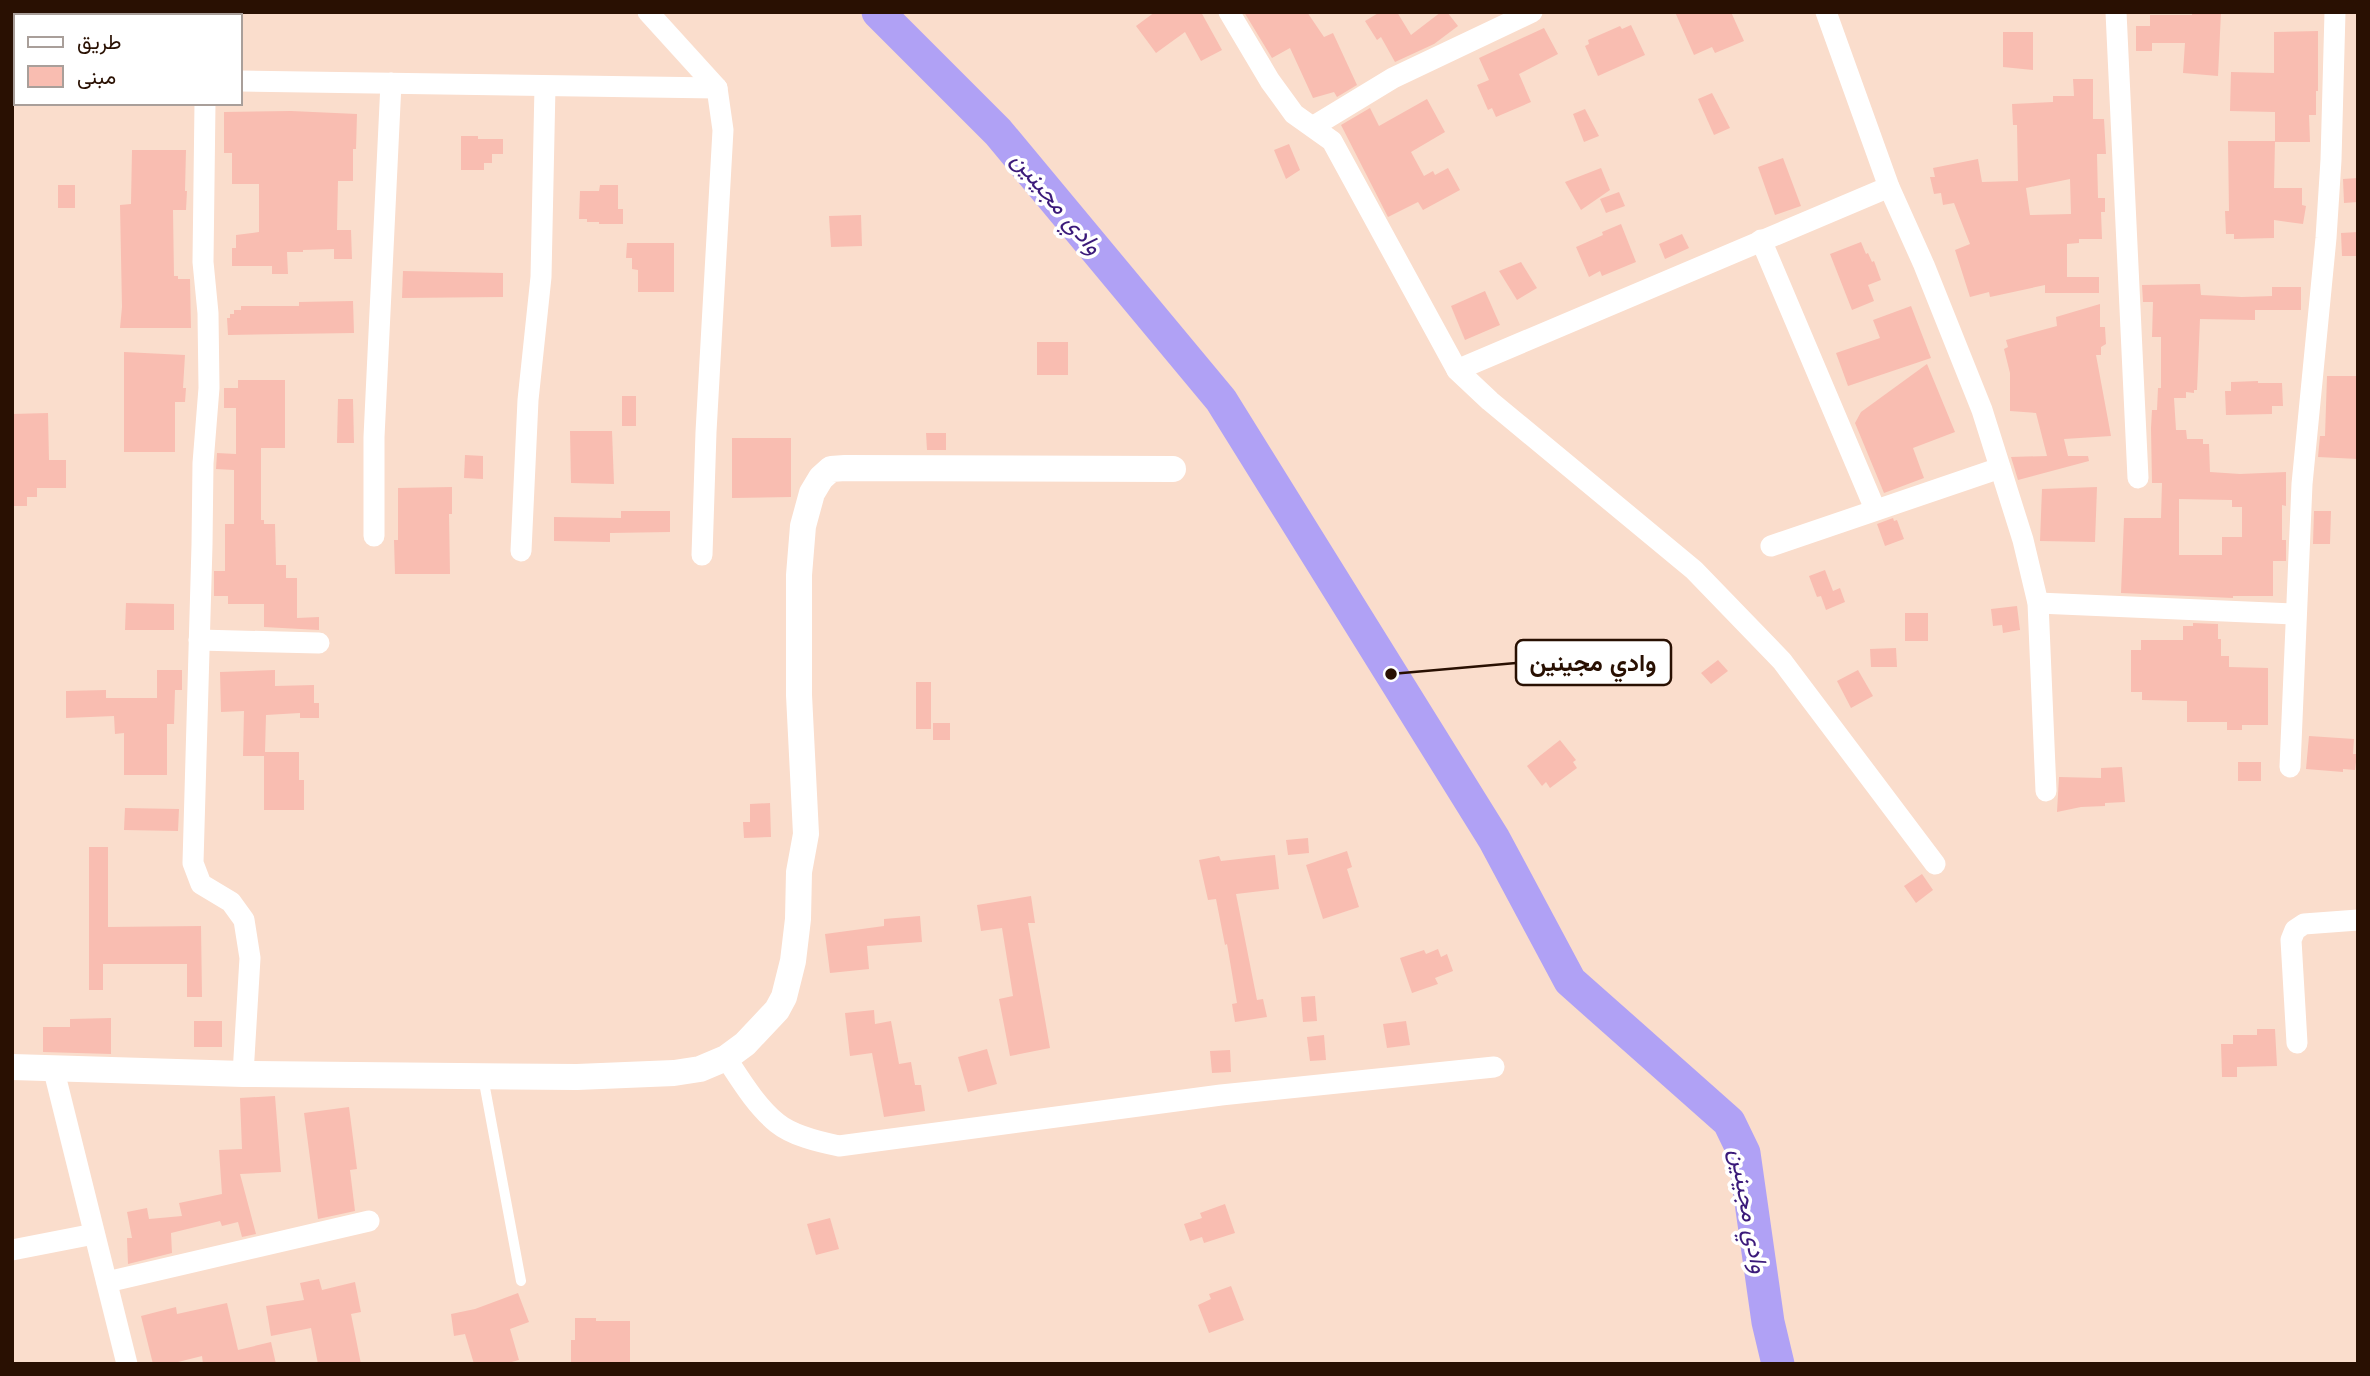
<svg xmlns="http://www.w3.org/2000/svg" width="2370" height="1376" viewBox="0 0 2370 1376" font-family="'Work Sans',Vazirmatn,sans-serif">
<rect width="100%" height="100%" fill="#faddcc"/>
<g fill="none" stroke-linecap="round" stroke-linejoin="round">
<path stroke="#b0a1f5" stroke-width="33" d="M878,12l120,120 223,268 273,439 76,142 159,141 15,31 24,169 10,42"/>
</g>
<g fill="#f9bdb1" fill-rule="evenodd">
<path d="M1155,12h46l21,38 -21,11 -16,-29 -29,21 -20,-27z"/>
<path d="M1244,12h63l17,25 9,-4 24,52 -20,12 -3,-5 -21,6 -23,-50 -18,10z"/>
<path d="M1380,12h17l14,23 30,-23h6l11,14 -24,18 -39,18 -14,-25 -4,3 -12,-19z"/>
<path d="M1675,12h56l13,29 -29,12 -3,-6 -18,8z"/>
<path d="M2192,12h29l-3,64 -35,-3 2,-30h-33v8h-16v-25h14v-11h42z"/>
<path d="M1631,25l14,30 -47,21 -13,-30 4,-2 -1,-4 32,-14 2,3z"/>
<path d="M1544,28l14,26 -39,20 12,28 -35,15 -4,-9 -4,2 -11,-25 12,-5 -10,-22z"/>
<path d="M2318,31v60h-2v24h-7l1,27h-35v-30l-45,-1 1,-39 43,1v-41z"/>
<path d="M2003,32h30v38l-30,-3z"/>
<path d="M2073,79h20v40h11l2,35h-9l1,44h7v14h-4l1,27h-23v4l-12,1v33h32v16h-54v-8l-55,12 -1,-5 -19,5 -15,-47 15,-6 -16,-41 -11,2 -2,-12 -7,1 -4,-17h5l-2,-9 45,-9 4,23 36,-1 -1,-56h-4l-1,-21 41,-2v-6h21zM2070,179l1,35 -41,1 -4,-27z"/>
<path d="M1712,93l18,35 -16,7 -16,-36z"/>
<path d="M1427,99l18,33 -34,20 13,24 9,-5 2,4 13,-7 12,22 -37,20 -5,-8 -30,15 -47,-92 29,-17 9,18z"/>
<path d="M1585,109l14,27 -15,6 -11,-28z"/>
<path d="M291,111l66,3 -1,35h-3v32h-15l-1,49h14l1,29h-18v-10l-31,1v2h-16l1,22h-16v-8h-40v-18h4v-13l23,-3v-48h-27v-31h-8v-41z"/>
<path d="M461,136h17v3h25v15h-11v9h-8v7h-23z"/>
<path d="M2228,141h47l-1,47h28v17l4,1 -3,18 -29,-4v18l-40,1v-5h-8l-1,-23h4z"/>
<path d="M1289,144l11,26 -14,9 -12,-29z"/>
<path d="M132,150h54l-1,41h2l-1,19h-13l1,66h4v3h12l1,49h-71l2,-21 -2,-102 11,-1z"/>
<path d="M1783,158l18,48 -26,9 -17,-48z"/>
<path d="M1601,168l9,22 -29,20 -16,-28z"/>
<path d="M2358,178v24l-14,1 -1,-24z"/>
<rect x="58" y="185" width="17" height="23"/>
<path d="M600,185h18v24h5v15h-24v-2h-12v-3h-8l1,-28h19z"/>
<path d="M1619,192l6,14 -19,7 -6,-14z"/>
<path d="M861,215l1,31 -31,1 -2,-31z"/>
<path d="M1621,224l15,38 -34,14 -2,-5 -11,6 -13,-30 27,-12 -1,-3z"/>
<path d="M2358,232v24h-16l-1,-23z"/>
<path d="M1682,234l7,14 -24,11 -6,-15z"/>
<path d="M1861,242l5,12 2,-1 4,9 2,-1 7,19 -13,5 6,16 -22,9 -22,-56z"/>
<path d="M627,243h47v49h-36v-22l-6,-1v-11h-6z"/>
<path d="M1521,262l16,26 -20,12 -18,-29z"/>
<path d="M403,271l100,2v24l-101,1z"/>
<path d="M2200,284l1,11 41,2 30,-1v-9h29v23h-46v10l-55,-1 -3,71h-3v3l-8,-1v6h-12l2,32h10l1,9h16v5h6l1,28 30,2 46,-2v34l-4,-1v35h4v21h-13v35h-40v2l-112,-5 3,-75h37l1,-35h-10l-1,-55 1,-18h5l1,-22h3v-51h-9l1,-35h-10l-1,-17zM2179,499l53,1v7h10v30h-20v18h-43z"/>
<path d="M1485,291l15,34 -35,15 -14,-34z"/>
<path d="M353,301l1,32 -126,2 -1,-17h3v-4h4v-4h7v-4h58v-4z"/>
<path d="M2100,304v23h5l1,17 -5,3v8h-5l15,81 -47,3 4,17h20l1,5 -71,19 -7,-23 36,-1 -11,-43 -26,-2v-38l-6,-24 4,-2 -2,-7 51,-14 -1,-9z"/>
<path d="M1911,306l20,52 -83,28 -12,-33 44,-15 -7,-18z"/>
<rect x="1037" y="342" width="31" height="33"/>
<path d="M124,352l61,3 -2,33h3l-1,14h-10v50h-51z"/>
<path d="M1927,364l28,68 -42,16 11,30 -40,15 -29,-70 6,-11z"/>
<path d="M2327,376h31v83l-40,-2 2,-21h5z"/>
<path d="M238,380h47v68h-24v72h3v4h11l1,41h10v13h11v40l22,-1v13l-55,-3v-23h-36v-8h-14v-25h11v-47h9v-54l-18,-1 1,-16 19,1v-46h-12v-20h14z"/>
<path d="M2258,381v2h24l1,23h-11v8l-46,1 -1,-24h6v-9z"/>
<rect x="622" y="396" width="14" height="30"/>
<path d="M338,399h15l1,44h-17z"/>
<path d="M48,413l1,47h17v28h-29v9h-10v9h-15v-92z"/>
<path d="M570,431h42l2,53 -43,-1z"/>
<path d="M926,433h20v17h-19z"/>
<path d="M732,438h59v59l-59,1z"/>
<path d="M465,455l18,1v23l-19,-1z"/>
<path d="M452,487v27h-3l1,60h-55l-1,-34h4v-52z"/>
<path d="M2097,487l-2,55 -55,-1 2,-52z"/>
<path d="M621,511h49v21l-60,1v9l-56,-1v-24l67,1z"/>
<path d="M2314,511h17l-1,33h-17z"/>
<path d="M1893,518l1,3 3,-1 7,19 -19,7 -8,-22z"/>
<path d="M1825,570l8,21 7,-3 5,14 -19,8 -5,-14 -4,1 -8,-21z"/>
<path d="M126,603l48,1v26h-49z"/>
<path d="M2017,606l3,24 -17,3 -1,-8 -9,1 -2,-17z"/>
<rect x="1905" y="613" width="23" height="28"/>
<path d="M2193,623l25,1v15h3v17h8v11l39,1v57h-26v5h-15v-8h-40v-21l-45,-1v-8h-11v-42h10v-10h42v-14h10z"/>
<path d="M1896,648l1,19h-26l-1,-18z"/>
<path d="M1718,660l10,11 -17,13 -10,-11z"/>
<path d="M157,670h25v20h-7l-1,34h-7v51h-43v-42l-9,1 -1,-18 -48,2v-27l40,-1v8h51z"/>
<path d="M275,670v16l39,-1v18h5v15h-19v-5l-34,2 -1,37h34v28h5v30h-40v-54h-21l1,-45 -23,1 -1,-40z"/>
<path d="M1858,670l15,26 -22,12 -14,-27z"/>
<rect x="916" y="682" width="15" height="47"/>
<rect x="933" y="723" width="17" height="17"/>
<path d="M2309,736l45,3 -1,15h4l-2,16 -12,-1v3l-37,-3z"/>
<path d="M1560,740l16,20 -3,2 4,6 -27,20 -4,-6 -4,4 -15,-20z"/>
<rect x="2238" y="762" width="23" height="19"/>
<path d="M2122,767l3,35 -20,1v3l-24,1 -24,5 2,-35 42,1v-10z"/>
<path d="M770,803l1,34 -27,1 -1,-16h7v-18z"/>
<path d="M125,808l54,1 -1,22 -54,-1z"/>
<path d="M1308,838l1,15 -21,2 -2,-15z"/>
<path d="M89,847h19v80l93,-1 1,71h-15v-33h-84v26h-14z"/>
<path d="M1347,851l5,16 -5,2 12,38 -36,12 -17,-54z"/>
<path d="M1275,855l4,34 -43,5 21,106 6,-1 4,18 -32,5 -3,-18 5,-1 -10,-59 -2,1 -9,-46 -8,1 -9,-40 20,-4 2,5z"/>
<path d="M1922,874l11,16 -17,13 -12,-17z"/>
<path d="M1031,896l4,27h-7l22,125 -40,8 -11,-57 14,-3 -11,-68 -21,3 -4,-26z"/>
<path d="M920,916l2,26 -55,4 2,23 -39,4 -5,-39 59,-8v-7z"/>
<path d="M1438,949l3,8 6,-3 6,17 -18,7 3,6 -26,9 -12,-35 24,-8 2,4z"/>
<path d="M1315,996l2,25 -14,1 -2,-25z"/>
<path d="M874,1010l1,14 16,-3 8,43 12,-2 4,23h6l4,26 -41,6 -12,-64 -22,3 -5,-43z"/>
<path d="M111,1018v36l-68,-2v-25h27v-8z"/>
<rect x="194" y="1021" width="28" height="26"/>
<path d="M1406,1021l4,24 -23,3 -4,-24z"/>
<path d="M2257,1029h18l2,37 -40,1v10h-15l-1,-33h12v-9h24z"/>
<path d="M1324,1035l2,25 -16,1 -3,-24z"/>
<path d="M987,1049l10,35 -29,8 -10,-35z"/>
<path d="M1230,1050l1,22 -19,1 -2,-22z"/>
<path d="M275,1096l6,76 -41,2 16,60 -14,3 -4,-15 -16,4 -2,-5 -49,12 1,20 -44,11 -1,-26h5l-5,-26 20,-4 2,11 33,-3 -3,-13 43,-9 -3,-44 23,-1 -2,-51z"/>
<path d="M349,1107l8,62 -7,1 5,41 -37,8 -14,-106z"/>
<path d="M1225,1204l10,29 -31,10 -2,-6 -12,4 -6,-17 18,-6 -2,-5z"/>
<path d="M830,1218l9,31 -23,6 -9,-31z"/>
<path d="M319,1279l3,11 33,-8 6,30 -10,2 10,50h-43l-7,-36 -40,8 -5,-30 38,-6 -4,-17z"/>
<path d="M1231,1286l13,34 -35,13 -11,-28 13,-6 -2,-5z"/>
<path d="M518,1293l11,29 -19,7 9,31 -15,4h-30l-9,-30 -11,2 -3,-22 24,-5z"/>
<path d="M227,1303l11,47 33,-8 5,22h-73l-1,-8 -32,8h-17l-12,-48 35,-9 1,7z"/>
<path d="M575,1318h21v3h34v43h-59v-24h4z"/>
</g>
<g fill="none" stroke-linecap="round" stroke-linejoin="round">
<path stroke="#fff" stroke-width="10" d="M483,1077l38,204"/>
<g stroke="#fff" stroke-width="21">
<path d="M648,12l69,76 6,42 -17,302 -4,123"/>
<path d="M1229,12l41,69 24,33 38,27 125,229 33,31 204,169 88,91 153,203"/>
<path d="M1826,12l63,175 35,78 58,145 41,130 15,63 8,188"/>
<path d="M2116,12l22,466"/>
<path d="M12,77h4"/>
<path d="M240,81l477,7"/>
<path d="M205,103l-2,159 5,51 1,75 -6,75 -1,82 -9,318 8,21 30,18 13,18 6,38 -7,116"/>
<path d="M1314,126l79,-48 139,-66"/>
<path d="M1761,240l114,269"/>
<path d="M1457,370l432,-183"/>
<path d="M374,536v-99l17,-354"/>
<path d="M1771,546l229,-78"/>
<path d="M521,551l7,-151 13,-123 4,-191"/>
<path d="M2038,603l257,11"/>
<path d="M199,640l120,3"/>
<path d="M2290,767l12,-283 24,-246 5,-78 4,-148"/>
<path d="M2297,1043l-6,-103 4,-10 9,-6 54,-4"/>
<path d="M726,1058c14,21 30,48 51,65 16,13 42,19 62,23l382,-51 273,-28"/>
<path d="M53,1067l74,297"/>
<path d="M12,1250l82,-16"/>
<path d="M107,1282l262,-61"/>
</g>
<path stroke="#fff" stroke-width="26" d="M12,1067l231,7 334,3 97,-4 26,-4 26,-11 19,-14 32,-34 7,-13 9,-36 5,-42 1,-47 7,-38 -7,-139v-120l4,-49 9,-33 9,-15 10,-9 14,-1 328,1"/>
</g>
<g text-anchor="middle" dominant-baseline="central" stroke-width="7" stroke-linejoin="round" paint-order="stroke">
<g font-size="24" font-style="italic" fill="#3b1a7a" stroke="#fff">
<text transform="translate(1057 203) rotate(50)">وادي مجينين</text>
<text transform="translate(1749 1211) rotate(80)">وادي مجينين</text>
</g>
</g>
<path fill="none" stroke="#291002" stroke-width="2.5" d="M1391 674L1516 663"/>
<circle fill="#291002" stroke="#fff" stroke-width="2.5" cx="1391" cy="674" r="7"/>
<rect fill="#fff" stroke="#291002" stroke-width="2.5" x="1516" y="640" width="155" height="45" rx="7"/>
<g font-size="24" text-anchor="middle" font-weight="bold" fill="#291002">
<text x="1593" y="671">وادي مجينين</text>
</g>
<rect width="2370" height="1376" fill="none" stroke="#291002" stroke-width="28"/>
<rect x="14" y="14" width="228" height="91" fill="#ffffff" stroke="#a99f9a" stroke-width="2"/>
<rect x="28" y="37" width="35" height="10" fill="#ffffff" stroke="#a99f9a" stroke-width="2"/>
<text x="77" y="49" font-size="21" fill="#291002">طريق</text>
<rect x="28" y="66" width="35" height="21" fill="#f9bdb1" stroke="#a99f9a" stroke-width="2"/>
<text x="77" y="84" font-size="21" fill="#291002">مبنى</text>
</svg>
